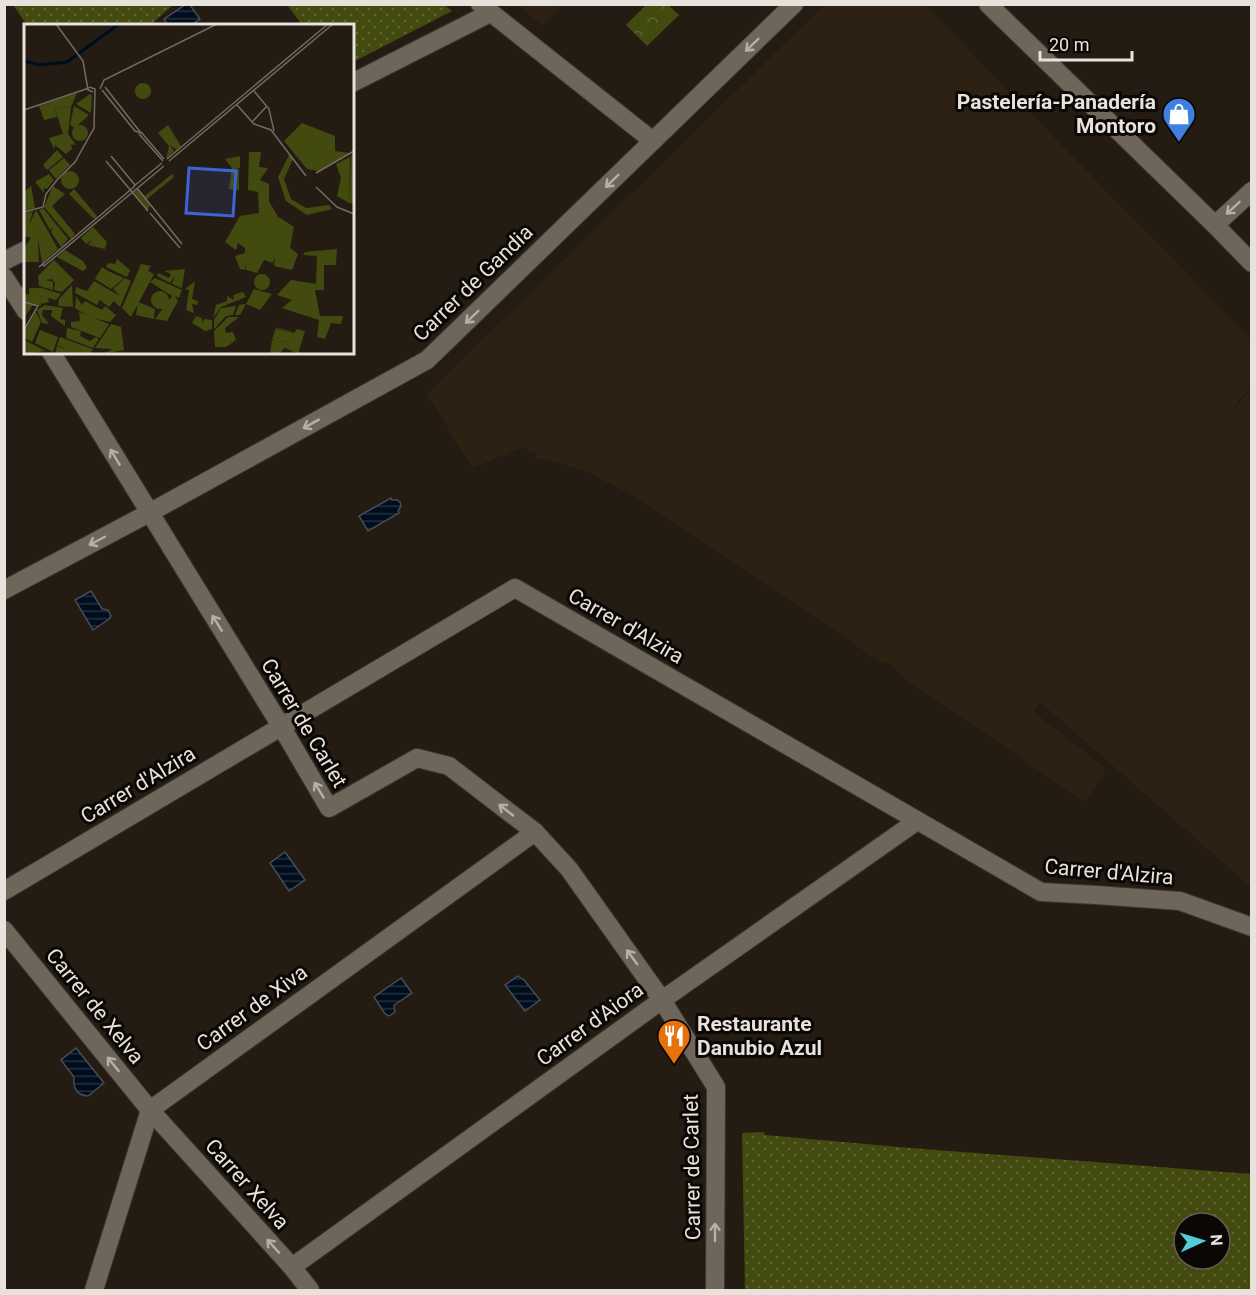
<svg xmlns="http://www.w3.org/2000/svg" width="1256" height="1295" viewBox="0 0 1256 1295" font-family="Roboto,sans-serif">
<defs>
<pattern id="grass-dots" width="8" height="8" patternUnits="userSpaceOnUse" patternTransform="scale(1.5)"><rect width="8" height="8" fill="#424a0f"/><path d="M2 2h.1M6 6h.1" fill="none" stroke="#5d6431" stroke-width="1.8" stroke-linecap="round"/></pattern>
<pattern id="forest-crowns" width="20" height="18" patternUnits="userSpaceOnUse" patternTransform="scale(1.5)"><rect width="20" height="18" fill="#424a0f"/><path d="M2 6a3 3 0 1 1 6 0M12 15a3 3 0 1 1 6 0" fill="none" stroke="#5d6431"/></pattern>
<pattern id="water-rules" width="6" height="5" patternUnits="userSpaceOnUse" patternTransform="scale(1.5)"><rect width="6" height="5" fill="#000d1d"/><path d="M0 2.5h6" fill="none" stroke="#25303d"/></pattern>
</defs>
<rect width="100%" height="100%" fill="#241c13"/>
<g fill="#2c2112">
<path d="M517,5h46l-21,20z"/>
<path d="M824,5h101l326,334v49l-12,12 -14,22 16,-22 10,-10v497l-211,-185 -6,10 72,57 -21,33 -181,-124 -15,-14 -15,-6 -91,-63 -10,-5 -51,-36 -92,-60 -45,-23 -22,-7 -28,-6 3,-5 -16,-5 -50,20 -45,-74z"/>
</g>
<g fill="url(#grass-dots)" fill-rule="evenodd">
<path d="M13,5h160l-24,21 -122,-1z"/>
<path d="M289,5l154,-1 9,7 -99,51 -1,-36 -50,-1 -14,-19z"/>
<path d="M764,1132l1,3 145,13 341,26v116h-506l-3,-157zM1184,1223h36v36h-36z"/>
</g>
<path fill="url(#forest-crowns)" d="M646,5h22l11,10 -32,31 -21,-21z"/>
<g fill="url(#water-rules)" stroke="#454d56" stroke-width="1.5">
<path d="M190,5l10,14 -9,6h-23l-4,-6 21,-14z"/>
<path d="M391,498l1,2h5l3,2 1,4 -3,5 1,2 -31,18 -9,-15z"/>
<path d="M91,591l11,18 6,1 3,6 -2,3 -16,11 -18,-30z"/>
<path d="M285,852l20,28 -16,11 -19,-28z"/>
<path d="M518,976l6,4 16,20 -15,11 -20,-26z"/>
<path d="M401,978l11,15 -18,12 1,7 -6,4 -4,-2 -11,-17z"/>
<path d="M76,1048l28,35 -16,13c-12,-1 -15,-8 -14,-19l-13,-17z"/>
</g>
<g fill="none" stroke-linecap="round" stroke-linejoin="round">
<g stroke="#3d3732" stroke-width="20">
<g id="minor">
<path d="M480,4l173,137"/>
<path d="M988,4l227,221 37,38"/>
<path d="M352,83l138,-70"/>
<path d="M1215,225l37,-34"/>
<path d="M4,261l22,-11"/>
<path d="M4,277l22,34"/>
<path d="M51,352l230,374 48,82 88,-50 32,8 86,66 34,37 93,131 54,87 -1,203"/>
<path d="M4,590l145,-77 278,-153 367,-356"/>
<path d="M4,891l511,-303 526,304 55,3 84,6 72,26"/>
<path d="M4,930l146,180 142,157 18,23"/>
<path d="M292,1267l370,-267 255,-179"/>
<path d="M94,1290l56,-180 385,-278"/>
</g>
</g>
<use href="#minor" stroke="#6f665b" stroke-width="18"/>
</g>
<defs><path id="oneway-shaft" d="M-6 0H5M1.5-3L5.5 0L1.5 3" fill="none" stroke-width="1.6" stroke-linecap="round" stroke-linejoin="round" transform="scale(1.5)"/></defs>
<g stroke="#b7b0a8">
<use href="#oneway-shaft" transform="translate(752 45) rotate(136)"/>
<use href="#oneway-shaft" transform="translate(612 181) rotate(136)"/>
<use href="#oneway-shaft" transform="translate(1233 208) rotate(137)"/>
<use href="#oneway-shaft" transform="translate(472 317) rotate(136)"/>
<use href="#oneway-shaft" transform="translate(311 424) rotate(151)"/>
<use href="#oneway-shaft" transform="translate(115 457) rotate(-121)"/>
<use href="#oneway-shaft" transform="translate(97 541) rotate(152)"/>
<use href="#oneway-shaft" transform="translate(217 623) rotate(-122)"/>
<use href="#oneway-shaft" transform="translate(319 790) rotate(-121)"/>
<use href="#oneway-shaft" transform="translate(506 810) rotate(-142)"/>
<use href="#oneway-shaft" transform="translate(632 957) rotate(-126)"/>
<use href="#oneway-shaft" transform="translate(113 1064) rotate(-129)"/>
<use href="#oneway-shaft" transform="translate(715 1232) rotate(-90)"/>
<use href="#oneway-shaft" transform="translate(273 1246) rotate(-132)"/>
</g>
<defs>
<g id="shop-pin" transform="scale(1.725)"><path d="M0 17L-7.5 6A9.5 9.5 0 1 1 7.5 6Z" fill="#3f7fe0" stroke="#0a0704"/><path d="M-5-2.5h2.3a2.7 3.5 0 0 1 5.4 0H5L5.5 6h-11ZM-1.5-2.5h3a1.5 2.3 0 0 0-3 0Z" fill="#fff"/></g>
<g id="restaurant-pin" transform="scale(1.725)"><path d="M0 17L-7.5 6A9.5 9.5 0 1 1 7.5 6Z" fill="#e8710a" stroke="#0a0704"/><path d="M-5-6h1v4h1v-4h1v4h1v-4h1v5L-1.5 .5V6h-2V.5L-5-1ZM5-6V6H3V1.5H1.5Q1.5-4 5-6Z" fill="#fff"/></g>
</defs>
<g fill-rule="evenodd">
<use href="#shop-pin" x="1179" y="114"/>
<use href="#restaurant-pin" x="674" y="1036"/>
</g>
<g text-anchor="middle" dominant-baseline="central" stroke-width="6" stroke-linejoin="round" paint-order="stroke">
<g font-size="21" font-weight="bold" fill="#e7e2db" stroke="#0a0704" text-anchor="end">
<text x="1156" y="102">Pastelería-Panadería<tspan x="1156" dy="24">Montoro</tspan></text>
<text x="697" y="1024" text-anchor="start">Restaurante<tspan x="697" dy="24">Danubio Azul</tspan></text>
</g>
<g font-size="21" fill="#e7e2db" stroke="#0a0704">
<text transform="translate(473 283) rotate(-44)">Carrer de Gandia</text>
<text transform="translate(626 626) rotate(30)">Carrer d'Alzira</text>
<text transform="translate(304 723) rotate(59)">Carrer de Carlet</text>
<text transform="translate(138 785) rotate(-31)">Carrer d'Alzira</text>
<text transform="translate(1109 872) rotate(5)">Carrer d'Alzira</text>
<text transform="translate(95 1006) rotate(51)">Carrer de Xelva</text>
<text transform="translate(252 1008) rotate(-36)">Carrer de Xiva</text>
<text transform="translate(590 1024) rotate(-36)">Carrer d'Aiora</text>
<text transform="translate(692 1167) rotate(-91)">Carrer de Carlet</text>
<text transform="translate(247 1184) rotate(48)">Carrer Xelva</text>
</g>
</g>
<g transform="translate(24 24)">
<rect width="330" height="330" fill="#241c13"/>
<path d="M66,70l2,2 -1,17 -15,-9zM50,82l15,9 -14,13 -5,-3zM47,83l-3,27 8,11 -5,-1 1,5 -6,5 -11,-9 -1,4 -5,-11 14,-4 -8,-25zM48 109a8 8 0 1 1 16 0a8 8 0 1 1-16 0ZM33,126l6,7 -16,13 -4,-5zM225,128h12l-2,15 9,1 -8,12 9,4v17l9,16 -2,2 3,-2 15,10 -4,21 8,6 -6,16 -18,-4 1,-10 -2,7 -9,-3 -7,13 -11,-3v-7l-1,7 -5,-1 -5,-13 10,-3v-5l-7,-5 -2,7 -11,-8 15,-26 19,-3 -1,-21 -10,-2zM216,132v12l-5,1h4v21l-10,-1 3,-21 -7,-9zM40,134l6,7 -14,14 -7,-9zM37 156a9 9 0 1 1 18 0a9 9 0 1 1-18 0ZM25,150l5,6 -7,9 -3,-1v5l-9,-11zM7,162l4,22 -11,3v-19zM29,162l12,8 -13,12 23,28 -4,5 -27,-32zM50,165l23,27 -3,3 -25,-25zM19,184l25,31 -7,8 -10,-15 2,-4 -3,2 -11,-20zM12,186l22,39 -16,14 -4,-25 1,24h-15v-14l7,-10 -7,-2v-23l9,-2 -4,14zM69,203l14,15 -2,7 -17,-4 4,-5 -6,4 -5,-6zM313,225l-1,16h-12v25h-9l5,26h23l-2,8 -10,-1 -6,16 -8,-2 2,-17 -37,-12 10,-8 -15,-5 14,-15 25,4 1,-28 -14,-1 2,-3zM41,226l18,11 4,7 -4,3 -26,-14zM93,235l13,11 -3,7 -21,-10 2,-4 7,1zM30,236l20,20 -12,12 -8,-2 1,-7 -3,-4 -6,1 7,2v8l-14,-4 -1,-10zM117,240l10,2 -3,5 6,3 -23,43 -9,-9zM78,243l6,4 16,7 -13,11 -16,-10zM161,245l-3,19 -10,-4 3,-9 -5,8 -13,-7 1,-3 11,5 2,-4 -7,-3zM230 258a8 8 0 1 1 16 0a8 8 0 1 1-16 0ZM101,254l6,3 -11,26 -6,-6 -5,6 -9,-7 -3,5 -22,-12 1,-6 11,4 7,-10 26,15 -7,-7zM131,254l27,12 -3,8 -4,-2 3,5 -11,20 -12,-2 17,-23 -22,-14zM171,257l-3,18 6,2 -1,4 -5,-1 2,9 -8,-3 3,-20 -4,-1zM48,261l1,22 -15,-1 1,-7zM5,264h13l19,6 -5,6 -8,-2 1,4 -8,2 -1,-5 4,-2 -15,-2zM230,265l18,5 -12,16 -14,-6 -6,11h-5l4,-10 7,-1zM127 276a9 9 0 1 1 18 0a9 9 0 1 1-18 0ZM219,268l3,5 -25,10 -8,11 3,-13 11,-4v-5l7,4 -1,-5zM52,272l6,9 3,-4 17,9 3,-4 11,9 -6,7 -20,-5 -15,-9zM114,278l17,7 -1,10 -18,-4zM21,281l18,3 -3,11 5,1v6l-14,-10 1,-6h-9l-1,5 7,9 -7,-1 -5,-13zM212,282l-3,9 -7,1 -12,13v-9l7,-12zM12,288l5,10 -9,20 -8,-4v-6zM55,288l30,12 -9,14 -29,-11v-5l9,-1zM172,292l6,2v6l2,-5 8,1v9l-7,2 -13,-8zM204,293h11l-14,11 1,5 7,-1 3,8 -10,7h-11l-1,-16zM87,300l10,3 3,23 -20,4 8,-5 -17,-1zM43,304l14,3 -1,5 10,5 6,-4 3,2 -6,9 -27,-10zM252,304l10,4v9h-9l11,1 -8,12h-10l2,-14 4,1 -4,-2zM16,306l18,7 -5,15 -18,-9zM36,313l21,8 12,4 -3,5h-35l2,-8 12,4 -12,-5zM0,316l22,11 -22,3z" fill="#424a0f"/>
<path d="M278,99l33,13v15l14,2 -30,18 -12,-2 -23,-28zM144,101l13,21 -4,4 -7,-5 4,6 -8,8 3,-13 -11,-13zM265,131l4,4 -9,20 7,20 15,9 23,-3 3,4 -25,6 -21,-14 -8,-24zM326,133l-1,46 -12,-7 4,-18 -5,-14zM148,150l2,3 -27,22 3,7 -3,5 -14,-18 5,-4 7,7zM0,270l22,3 -6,2 1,7 -8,-1 -9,13zM252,303l18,6 3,-4 8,2 -7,23 -15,-7 4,-5 -15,-2h14v-8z" fill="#424a0f"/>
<path d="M111 67a8 8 0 1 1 16 0a8 8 0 1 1-16 0ZM53,69l-6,14 -16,2 2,8 -13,3 -5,-14zM330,130v50l-5,-1 2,-47z" fill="#424a0f"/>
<path fill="none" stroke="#000d1d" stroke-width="3" d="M0,37l16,4 27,-3 52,-38"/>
<path fill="none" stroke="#726b63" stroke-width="1.5" d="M32,0l27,37 5,29 5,2M76,65l4,-9 113,-56M78,66l33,41 6,2 -36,-46M230,67l15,18 5,22M213,81l17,19 17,6 35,46M0,86l65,-22M229,97l13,-14M117,108l23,27M115,110l24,27M87,132l24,29M143,135l161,-135M82,137l42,50M145,137l164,-137M292,149l38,-22M33,156l18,-18 19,-34 1,-39 -6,-2M110,162l28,-23M292,163l21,20 17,7M113,164l45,56M0,188l19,-5 3,-13 11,-14M126,189l30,35M18,240l2,2 120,-100M15,243l96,-81M0,278l14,4 -14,24"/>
<path fill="#3b64d8" fill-opacity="0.15" stroke="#3b64d8" stroke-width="3" d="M165,144l47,3 -3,45 -47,-3z"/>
<rect width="330" height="330" fill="none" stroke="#e7e2db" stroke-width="3"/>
</g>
<rect width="1256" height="1295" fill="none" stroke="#e7e2db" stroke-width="12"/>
<g transform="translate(1202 1241) rotate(86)"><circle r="28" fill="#0a0704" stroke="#625f5a" stroke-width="1.5"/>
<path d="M0-4.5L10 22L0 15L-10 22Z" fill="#52ccd6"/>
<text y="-9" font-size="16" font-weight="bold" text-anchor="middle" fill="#e7e2db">N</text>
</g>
<path d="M1040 51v9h92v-9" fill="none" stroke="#e7e2db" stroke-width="3"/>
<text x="1049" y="51" font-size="18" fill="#e7e2db" stroke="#0a0704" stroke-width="4.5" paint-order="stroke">20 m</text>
</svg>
